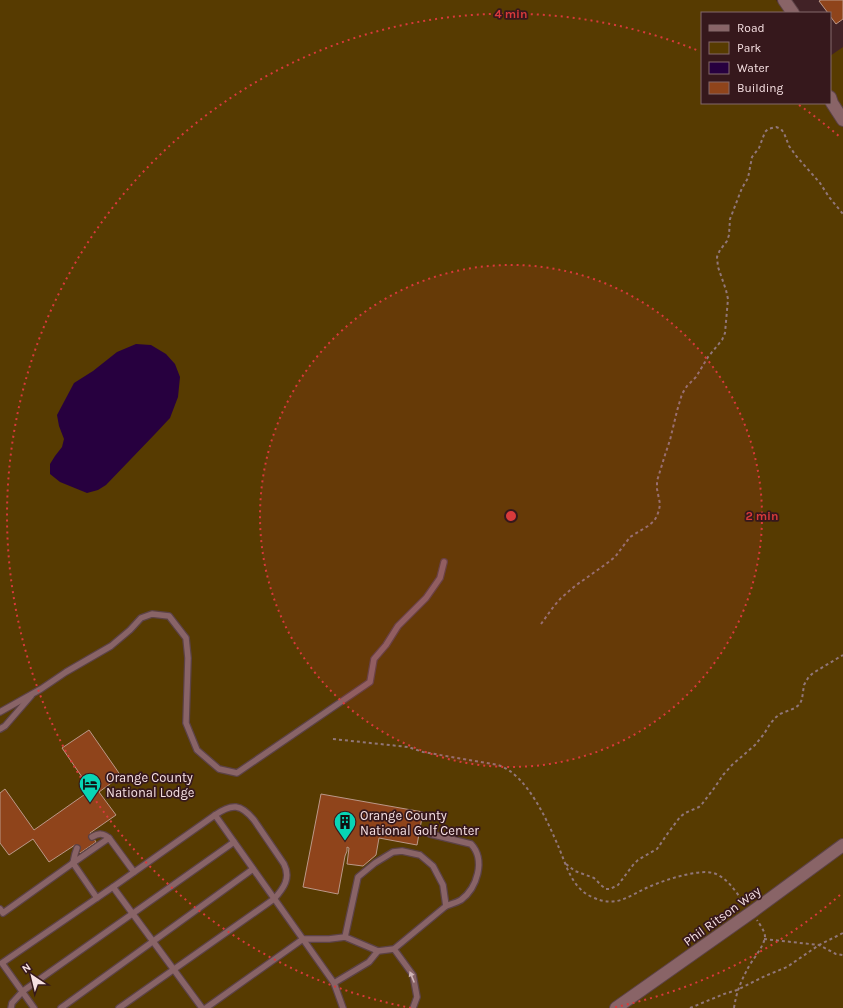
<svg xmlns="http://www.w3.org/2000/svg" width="843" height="1008" viewBox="0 0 843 1008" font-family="Karla,sans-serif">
<rect width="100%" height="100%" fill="#412226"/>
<path fill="#573b01" d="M0,0h776l9,13h-83v90h128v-47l13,-9v961h-843z"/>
<path fill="#27003f" d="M136,344l15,1 15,9 9,10 5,13 -2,20 -8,21 -15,16 -49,51 -8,5 -11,3 -27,-11 -10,-8v-10l5,-8 7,-9 2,-8 -5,-13 -2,-11 17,-32 19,-12 24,-19z"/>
<g fill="#8f441b" stroke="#bb9888">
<path d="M821,0h22v19l-7,5 -6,-8v-3h-2l-9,-12z"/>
<path d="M89,730l32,46 -22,16 17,23 -26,18 6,9 -16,11 -5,-8 -26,17 -16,-23 -24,16 -9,-12v-50l5,-4 29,41 57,-40 -29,-42z"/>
<path d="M321,794l102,18 -6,33 -38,-7 -3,17 -13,11 -16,-2 2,-16 -2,-1v4l-2,5 -7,38 -35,-7z"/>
</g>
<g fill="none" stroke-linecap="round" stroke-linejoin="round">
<g stroke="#5c4246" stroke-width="8">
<g id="service">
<path d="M0,712l41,-23 25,-17 45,-26 19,-16 11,-12 11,-4 17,2 17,22 2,20 -2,65 11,27 22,19 18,4 133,-91 4,-23 12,-14 12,-19 28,-28 14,-20 4,-16"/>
<path d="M0,729l5,-3 26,-30"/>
<path d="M430,834l41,10c15,16 6,44 -10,56 -5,3 -10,4 -15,6"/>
<path d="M92,837c7,-4 11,-4 17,1"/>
<path d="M73,863l36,-25 25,34"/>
<path d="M73,863l2,-9 2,-6"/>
<path d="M0,909l3,4 70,-50 24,35"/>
<path d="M394,949l19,26 4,22 -4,11"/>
<path d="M334,983l35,-21 9,-11"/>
<path d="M11,1008l1,-5 11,-12 211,-149"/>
<path d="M34,1008l-32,-45 111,-76"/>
<path d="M61,1008l192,-139"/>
<path d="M119,1008l155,-109c10,-11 17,-21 10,-35l-30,-44c-13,-16 -22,-17 -39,-5"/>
<path d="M202,1008l-89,-121 102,-72 119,168 9,25"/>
<path d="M206,1008l97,-69h26l16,-2 13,-60 17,-14 18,-11 9,-1 18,4 13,11 10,19 3,21 -52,43 -16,2 -33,-14"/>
</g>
</g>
<g stroke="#5c4246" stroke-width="14">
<g id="tertiary">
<path d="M784,0l9,13"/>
<path d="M830,97l2,6 11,17"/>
<path d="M616,1008l136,-96 91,-67"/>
</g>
</g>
<g stroke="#917679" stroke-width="2" stroke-dasharray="3 3" stroke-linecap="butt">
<path d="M541,624l13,-18 7,-8 14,-12 31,-22 9,-7 15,-20 18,-11 6,-5 3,-5 2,-6 1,-6 -3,-15v-8l8,-26 5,-15 7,-29 5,-17 5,-8 9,-9 12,-20 14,-17 3,-7 3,-34 -2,-9 -8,-23 -1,-10 3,-7 7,-9 2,-6 1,-16 12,-31 6,-10 4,-21 7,-9 6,-16 3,-3 8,-2 5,2 3,4 5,13 8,11 23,26 9,14 14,17"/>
<path d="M333,739l75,8 15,5 75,13c29,9 50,57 61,83 8,19 13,40 33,49 25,12 37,-2 59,-11 14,-6 28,-10 43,-13 8,-1 17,-2 24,2 12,6 19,19 27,29"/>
<path d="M566,864l9,7 19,7 8,8 4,3h4l8,-4 15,-20 5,-5 19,-11 11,-16 12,-16 5,-4 14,-6 3,-3 13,-17 8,-12 9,-10 23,-20 9,-11 6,-10 5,-6 5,-4 15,-6 5,-4 2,-5 2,-14 4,-7 5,-5 30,-18"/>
<path d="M764,939l55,6 17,9 7,1"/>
<path d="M690,1008l34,-14 13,-4 28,-14 22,-9 32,-22 24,-12"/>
<path d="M734,1008c2,-14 6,-25 13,-38 4,-9 17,-23 18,-33 0,-6 -5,-12 -8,-17"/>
</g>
<use href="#service" stroke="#896467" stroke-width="5.5"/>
<use href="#tertiary" stroke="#896467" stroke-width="12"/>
</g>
<defs><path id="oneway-solid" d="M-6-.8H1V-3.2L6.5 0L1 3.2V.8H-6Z"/></defs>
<use fill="#d0b5b7" href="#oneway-solid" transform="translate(412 977) rotate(-112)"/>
<circle cx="511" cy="516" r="251" fill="#d93a3b" fill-opacity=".12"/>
<g fill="none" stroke="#d93a3b" stroke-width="2" stroke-dasharray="2 4">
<circle cx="511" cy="516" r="251"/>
<path d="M840 895A502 502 0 0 1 611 1008M411 1008A502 502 0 1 1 699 51M799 105A502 502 0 0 1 840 137"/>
</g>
<defs>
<g id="hotel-pin" transform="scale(1.15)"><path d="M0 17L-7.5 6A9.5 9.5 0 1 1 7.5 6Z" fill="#08d5b5" stroke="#36181c"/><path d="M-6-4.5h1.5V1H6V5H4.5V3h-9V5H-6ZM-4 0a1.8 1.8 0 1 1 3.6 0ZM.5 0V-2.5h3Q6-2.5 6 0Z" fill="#111"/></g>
<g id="building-pin" transform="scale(1.15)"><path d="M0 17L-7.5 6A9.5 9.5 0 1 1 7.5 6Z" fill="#08d5b5" stroke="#36181c"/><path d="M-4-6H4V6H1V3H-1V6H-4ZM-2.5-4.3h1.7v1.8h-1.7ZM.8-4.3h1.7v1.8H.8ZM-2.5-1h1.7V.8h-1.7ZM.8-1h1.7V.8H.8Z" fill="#111"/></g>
</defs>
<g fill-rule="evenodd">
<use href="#hotel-pin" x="90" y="784"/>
<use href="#building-pin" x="345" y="822"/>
</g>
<g text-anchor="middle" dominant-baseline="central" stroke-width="3.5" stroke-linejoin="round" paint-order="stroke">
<g font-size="13" fill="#f6e0e2" stroke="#36181c" text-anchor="start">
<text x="106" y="777">Orange County<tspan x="106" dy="15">National Lodge</tspan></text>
<text x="360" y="815">Orange County<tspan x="360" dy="15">National Golf Center</tspan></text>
</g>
<g font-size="13" fill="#f6e0e2" stroke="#36181c">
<text transform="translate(722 916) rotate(-36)">Phil Ritson Way</text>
</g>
</g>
<circle cx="511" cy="516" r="6" fill="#d93a3b" stroke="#36181c" stroke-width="2"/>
<g font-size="12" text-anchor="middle" font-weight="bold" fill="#d93a3b" stroke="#36181c" stroke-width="3.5" stroke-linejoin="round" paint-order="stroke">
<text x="511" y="18">4 min</text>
<text x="762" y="520">2 min</text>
</g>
<rect x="701" y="12" width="130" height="92" fill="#36181c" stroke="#83686b"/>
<rect x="709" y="25" width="20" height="6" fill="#896467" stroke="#83686b"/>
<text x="737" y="32" font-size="12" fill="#f6e0e2">Road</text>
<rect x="709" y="42" width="20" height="12" fill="#573b01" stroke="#83686b"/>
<text x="737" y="52" font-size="12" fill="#f6e0e2">Park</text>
<rect x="709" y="62" width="20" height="12" fill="#27003f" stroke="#83686b"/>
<text x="737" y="72" font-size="12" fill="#f6e0e2">Water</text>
<rect x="709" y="82" width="20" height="12" fill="#8f441b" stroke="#83686b"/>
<text x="737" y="92" font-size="12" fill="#f6e0e2">Building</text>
<g transform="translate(32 976) rotate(325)" stroke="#36181c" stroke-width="3" paint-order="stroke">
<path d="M0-3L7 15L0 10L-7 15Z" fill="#f6e0e2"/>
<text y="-6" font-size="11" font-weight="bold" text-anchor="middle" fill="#f6e0e2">N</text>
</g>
</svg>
